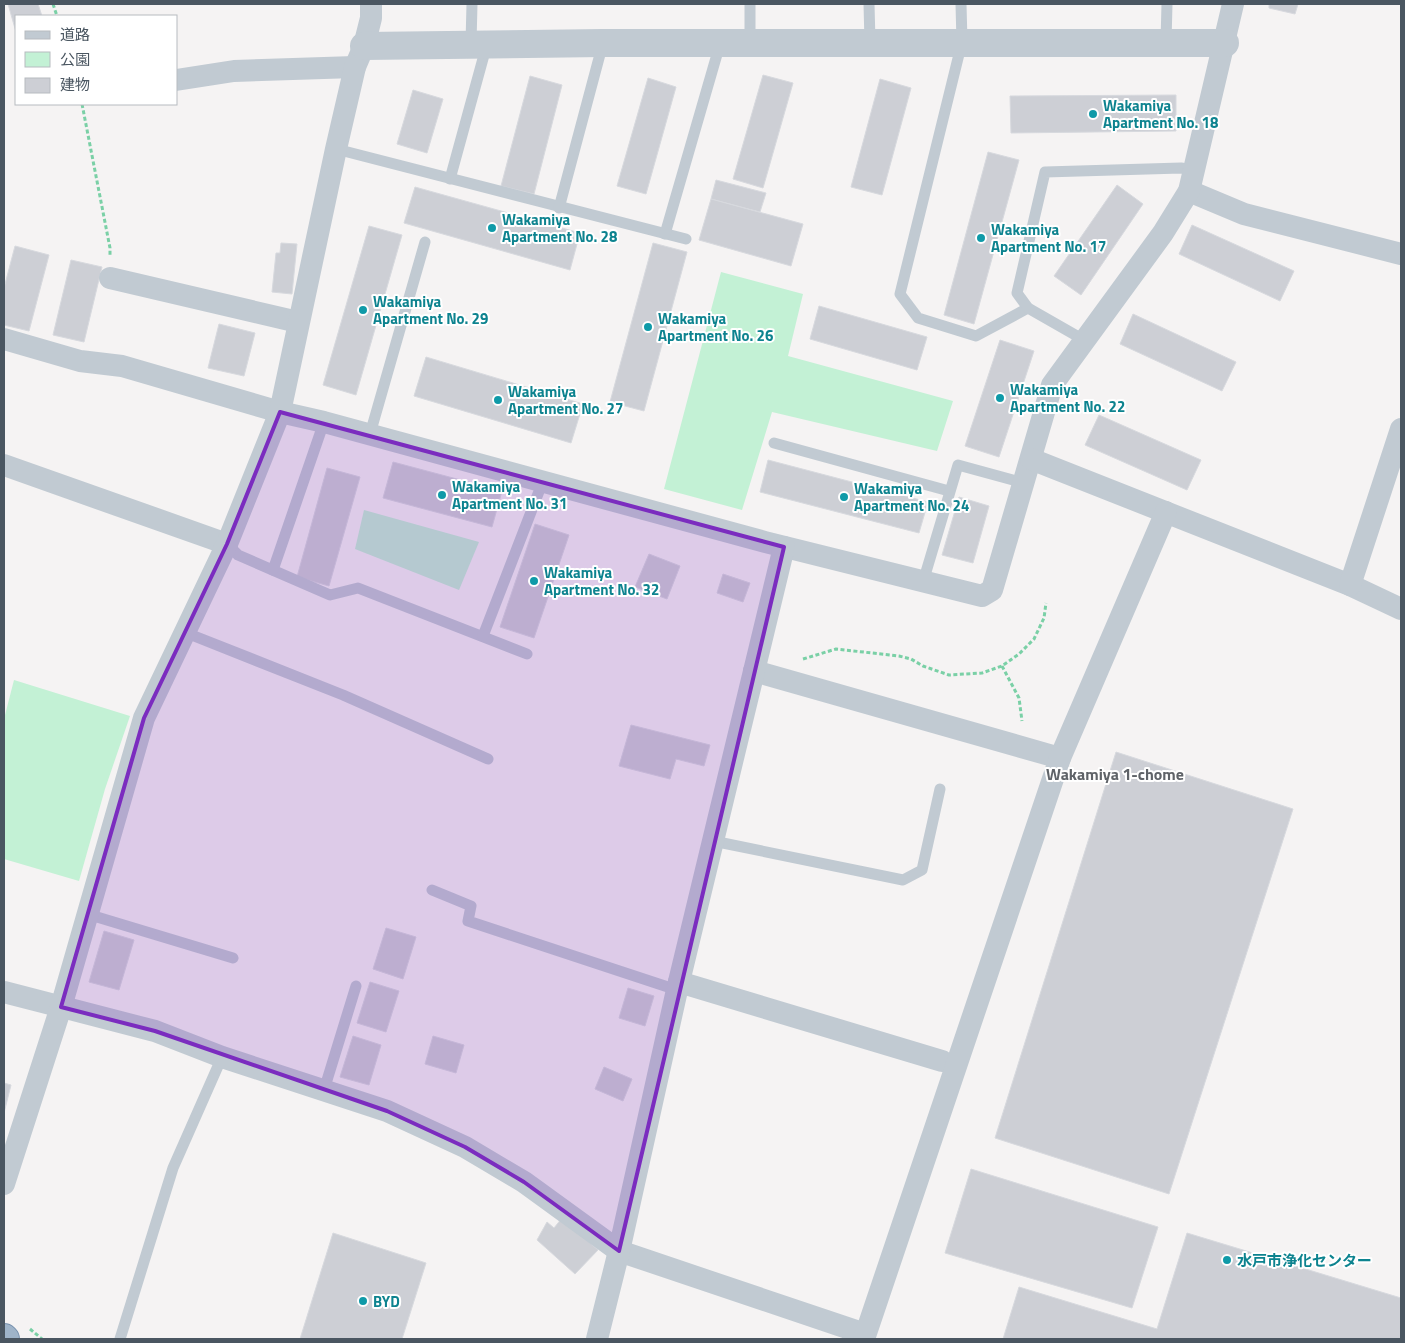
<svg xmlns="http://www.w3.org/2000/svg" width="1405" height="1343" viewBox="0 0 1405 1343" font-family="'Titillium Web','Noto Sans JP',sans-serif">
<rect width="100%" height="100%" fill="#f5f3f3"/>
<g fill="#c3f1d5">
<path d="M721,272l82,22 -15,62 165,45 -16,50 -165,-39 -30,98 -78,-21z"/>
<path d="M364,510l115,32 -20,48 -104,-41z"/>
<path d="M14,680l116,36 -25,73 -26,92 -75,-22v-140z"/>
</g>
<g fill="#cdcfd5" stroke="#d7d9de">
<path d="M8,4h30l4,12h-26v16z"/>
<path d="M1269,4h29l-3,10 -26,-6z"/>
<path d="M763,75l30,8 -30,105 -30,-9z"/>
<path d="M530,76l32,9 -28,109 -33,-8z"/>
<path d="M648,78l28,9 -30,107 -29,-8z"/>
<path d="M880,79l31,9 -29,107 -31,-8z"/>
<path d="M413,90l30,9 -16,54 -30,-9z"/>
<path d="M1176,95v36l-165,2 -1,-37z"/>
<path d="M988,152l31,8 -45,164 -30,-9z"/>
<path d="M716,180l50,13 -6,19 -49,-13z"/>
<path d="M1117,185l26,19 -62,91 -27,-19z"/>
<path d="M415,187l165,46 -10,37 -166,-47z"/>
<path d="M711,199l92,25 -12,42 -92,-26z"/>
<path d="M1192,225l102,46 -14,30 -101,-47z"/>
<path d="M369,226l33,9 -46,160 -33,-10z"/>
<path d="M281,243l16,1 -5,50 -20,-2 4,-39h4z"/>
<path d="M653,243l34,9 -43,159 -34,-9z"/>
<path d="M15,246l34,9 -20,76 -25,-6v-37z"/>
<path d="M71,260l31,7 -18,75 -31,-7z"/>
<path d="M819,306l108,31 -10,33 -107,-31z"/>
<path d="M1133,314l103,48 -14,29 -102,-47z"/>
<path d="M219,324l36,9 -11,43 -36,-8z"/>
<path d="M1000,340l34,11 -35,106 -34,-11z"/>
<path d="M426,357l157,47 -12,39 -157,-47z"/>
<path d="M1099,415l102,45 -14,30 -102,-45z"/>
<path d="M768,460l160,42 -9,31 -159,-41z"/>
<path d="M393,462l109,29 -10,36 -109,-29z"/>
<path d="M327,468l33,9 -31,109 -32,-9z"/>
<path d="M959,497l30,9 -16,57 -31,-8z"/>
<path d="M535,524l34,11 -35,103 -34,-11z"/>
<path d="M649,554l31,12 -13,33 -32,-12z"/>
<path d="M723,574l27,9 -7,19 -26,-9z"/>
<path d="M631,725l79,20 -6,21 -28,-7 -6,20 -51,-13z"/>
<path d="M1116,752l177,57 -124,385 -174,-56z"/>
<path d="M386,928l30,9 -13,42 -30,-10z"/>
<path d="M104,931l30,9 -15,50 -30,-8z"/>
<path d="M370,982l29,9 -13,41 -29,-9z"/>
<path d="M628,988l26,8 -9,30 -26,-8z"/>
<path d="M353,1036l28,9 -12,40 -29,-8z"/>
<path d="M433,1036l31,9 -8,28 -31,-9z"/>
<path d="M604,1067l28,12 -9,22 -28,-12z"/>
<path d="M4,1083l7,2 -7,28z"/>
<path d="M971,1169l187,58 -26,81 -187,-55z"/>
<path d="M562,1218l36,32 -23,24 -38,-34 10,-18 7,6z"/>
<path d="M333,1233l93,30 -24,76h-102z"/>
<path d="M1187,1233l214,65v41h-398l16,-52 138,42z"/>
</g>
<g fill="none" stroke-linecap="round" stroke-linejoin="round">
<g stroke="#7690ad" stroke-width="30">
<path id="trunk" d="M4,1338l1,1"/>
</g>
<g stroke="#7ad0a6" stroke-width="3" stroke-dasharray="4 2.5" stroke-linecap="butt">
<path d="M53,4l4,12"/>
<path d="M82,104l28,144v7"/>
<path d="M803,659l33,-10 63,7 12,3 12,7 26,9 33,-2 20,-7 17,-12 15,-15 10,-21 2,-15"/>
<path d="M1002,666l17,32 3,23"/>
<path d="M30,1329l12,10"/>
</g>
<g stroke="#c1cad2" stroke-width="11">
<path d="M869,4l1,38"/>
<path d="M961,4l1,38 -62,252 18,24 58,18 52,-28"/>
<path d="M750,42v-38"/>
<path d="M1166,42l1,-38"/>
<path d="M471,43l1,-39"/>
<path d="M336,149l350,90"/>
<path d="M450,179l37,-135"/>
<path d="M559,208l44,-165"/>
<path d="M665,234l55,-190"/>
<path d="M1084,340l-56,-32 -11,-15 28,-121 136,-4 13,2"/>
<path d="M370,434l55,-192"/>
<path d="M774,443l175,48"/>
<path d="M227,544l11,11 92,40 28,-7 169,66"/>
<path d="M273,570l51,-148"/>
<path d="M923,582l35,-117 66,18"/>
<path d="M184,632l159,63 145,64"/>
<path d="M483,636l60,-155"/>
<path d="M713,841l190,39 19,-10 18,-81"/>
<path d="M432,890l39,16 -3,15 209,69"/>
<path d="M87,914l146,44"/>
<path d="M324,1090l32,-104"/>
<path d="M120,1339l53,-171 49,-111"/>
</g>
<g stroke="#c1cad2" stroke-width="22">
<path d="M176,80l58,-9 121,-4"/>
<path d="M1189,191l55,23 157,40"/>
<path d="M110,278l188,44"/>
<path d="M4,339l76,22 42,5 158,46 44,10 441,120 217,54 10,-6 60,-205 111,-152 26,-42 44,-187"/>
<path d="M1031,459l319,126 51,24"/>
<path d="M4,465l223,79"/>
<path d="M1350,585l51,-156"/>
<path d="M754,671l306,87"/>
<path d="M679,982l263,79"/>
<path d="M4,992l151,39 67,26 165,54 78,36 59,35 95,69 246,83"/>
<path d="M4,1184l57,-177 83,-289 83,-174 53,-132 56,-263 19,-82 9,-21 7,-28v-14"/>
<path d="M597,1339l22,-88 58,-261 107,-443"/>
<path d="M864,1339l196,-581 106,-246"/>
</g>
<path stroke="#c1cad2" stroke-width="28" d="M364,46l239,-3h622"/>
<use href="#trunk" stroke="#9fb4c9" stroke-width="28"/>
</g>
<path fill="#7b2cbf" fill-opacity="0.2" stroke="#7b2cbf" stroke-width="4" stroke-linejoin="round" d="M280,412l504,135 -165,704 -95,-69 -59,-35 -78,-36 -232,-80 -94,-24 83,-289 83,-174z"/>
<g fill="#0f9aa8" stroke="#fff" stroke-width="2">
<circle cx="1093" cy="114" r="5"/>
<circle cx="492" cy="228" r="5"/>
<circle cx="981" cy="238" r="5"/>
<circle cx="363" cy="310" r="5"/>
<circle cx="648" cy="327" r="5"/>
<circle cx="1000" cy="398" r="5"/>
<circle cx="498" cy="400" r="5"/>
<circle cx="442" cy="495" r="5"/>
<circle cx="844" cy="497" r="5"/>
<circle cx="534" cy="581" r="5"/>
<circle cx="1227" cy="1260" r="5"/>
<circle cx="363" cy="1301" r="5"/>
</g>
<g text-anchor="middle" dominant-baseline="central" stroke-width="4" stroke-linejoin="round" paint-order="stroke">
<g font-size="15" font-weight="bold" fill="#0d838f" stroke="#fff" text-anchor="start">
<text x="1103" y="105">Wakamiya<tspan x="1103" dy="17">Apartment No. 18</tspan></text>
<text x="502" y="219">Wakamiya<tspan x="502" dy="17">Apartment No. 28</tspan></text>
<text x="991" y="229">Wakamiya<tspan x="991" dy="17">Apartment No. 17</tspan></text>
<text x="373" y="301">Wakamiya<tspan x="373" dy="17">Apartment No. 29</tspan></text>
<text x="658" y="318">Wakamiya<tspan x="658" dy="17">Apartment No. 26</tspan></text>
<text x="1010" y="389">Wakamiya<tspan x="1010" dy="17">Apartment No. 22</tspan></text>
<text x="508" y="391">Wakamiya<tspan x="508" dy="17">Apartment No. 27</tspan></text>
<text x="452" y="486">Wakamiya<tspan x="452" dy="17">Apartment No. 31</tspan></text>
<text x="854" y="488">Wakamiya<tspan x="854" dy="17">Apartment No. 24</tspan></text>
<text x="544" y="572">Wakamiya<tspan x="544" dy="17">Apartment No. 32</tspan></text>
<text x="1237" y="1260">水戸市浄化センター</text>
<text x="373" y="1301">BYD</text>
</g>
<g font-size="16" font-weight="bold" fill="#5f6368" stroke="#fff">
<text x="1115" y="774">Wakamiya 1-chome</text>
</g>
</g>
<rect width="1405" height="1343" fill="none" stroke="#4a5661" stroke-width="10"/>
<rect x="15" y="15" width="162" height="90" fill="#ffffff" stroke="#b7bbc0"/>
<rect x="25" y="31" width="25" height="8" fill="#c1cad2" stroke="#b7bbc0"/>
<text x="60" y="40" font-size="15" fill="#4a5661">道路</text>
<rect x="25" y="52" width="25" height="15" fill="#c3f1d5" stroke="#b7bbc0"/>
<text x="60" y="65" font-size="15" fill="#4a5661">公園</text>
<rect x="25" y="78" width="25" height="15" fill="#cdcfd5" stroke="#b7bbc0"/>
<text x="60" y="90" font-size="15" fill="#4a5661">建物</text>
</svg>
